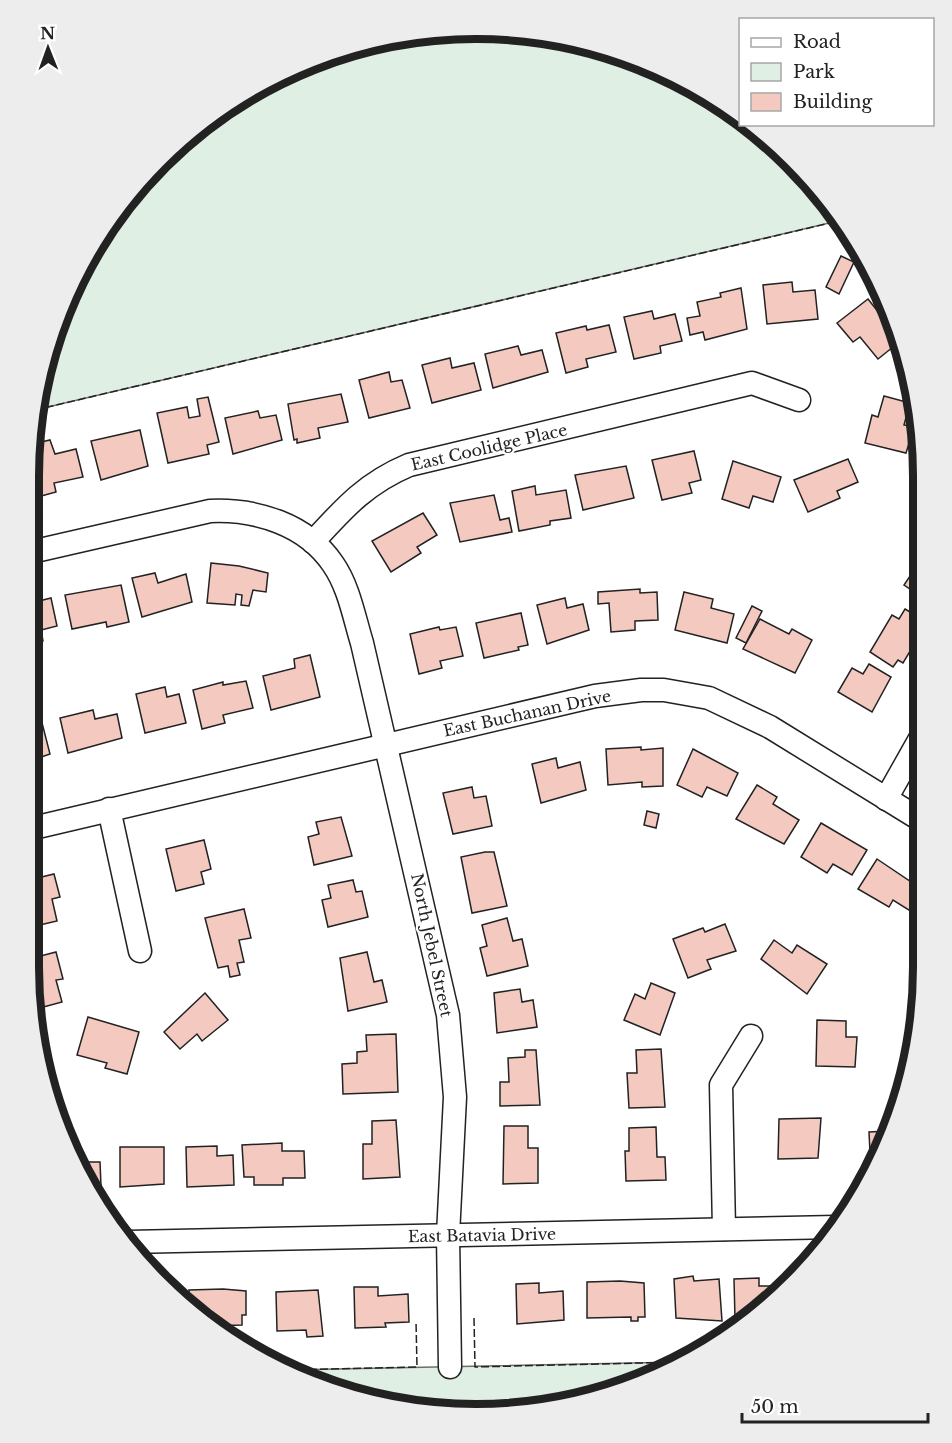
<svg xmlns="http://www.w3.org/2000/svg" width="952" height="1443" viewBox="0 0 952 1443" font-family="'Libre Baskerville',serif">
<rect width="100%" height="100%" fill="#fff"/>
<g fill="#e0efe3" stroke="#6f6f6f" stroke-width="1.5">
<path d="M447,29l88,3 85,20 80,37 40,29v6c32,0 95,86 112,113l-23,-14 -794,187 40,-132 65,-97 64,-60 74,-47 83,-30z"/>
<path d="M681,1362l-90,37 -145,15 -141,-33 -18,-11z"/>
</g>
<g fill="#f3c9c0" stroke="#222" stroke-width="1.5">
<path d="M841,256l13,6 -15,32 -13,-7z"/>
<path d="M792,282l1,10 22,-2 3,29 -51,5 -4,-39z"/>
<path d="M741,288l6,41 -42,11 -2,-8 -13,3 -3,-17 13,-2 -3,-14 24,-5 -1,-4z"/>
<path d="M868,299l19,24 -3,2 14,18 -20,16 -18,-22 -7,5 -16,-19z"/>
<path d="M652,311l2,8 21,-5 7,27 -22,5 1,7 -27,6 -10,-42z"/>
<path d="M609,325l7,27 -30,7 2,8 -22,6 -10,-40 30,-7 1,4z"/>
<path d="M518,346l3,9 21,-5 6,22 -55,16 -8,-34z"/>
<path d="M450,358l2,10 22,-5 7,27 -49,13 -10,-38z"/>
<path d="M389,372l2,10 11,-2 8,28 -41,10 -10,-38z"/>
<path d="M341,394l7,28 -30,6 2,10 -23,5v-4l-3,1 -6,-36z"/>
<path d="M884,396l26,7 -6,22 10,2 -8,26 -41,-10 7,-28 6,2z"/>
<path d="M208,397l11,45 -12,3 2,9 -41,9 -11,-50 30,-6 2,11 11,-2 -3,-17z"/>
<path d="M258,411l2,7 16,-3 6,25 -49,14 -8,-36z"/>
<path d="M140,430l8,36 -47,14 -10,-39z"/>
<path d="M50,440l5,14 21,-5 7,28 -29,6 2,9 -22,6 -2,-54z"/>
<path d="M694,451l7,29 -12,3 3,10 -30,7 -10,-40z"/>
<path d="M848,459l10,23 -21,9 3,7 -32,14 -14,-32z"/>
<path d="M733,461l48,16 -8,25 -20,-6 -4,12 -27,-9z"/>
<path d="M626,466l8,32 -51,12 -8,-35z"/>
<path d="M535,486l1,9 30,-5 5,28 -21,3v4l-31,6 -7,-40z"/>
<path d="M494,495l6,25 9,-2 3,14 -52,10 -10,-39z"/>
<path d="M423,513l14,22 -20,12 4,6 -30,19 -19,-31z"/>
<path d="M922,558v39l-18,-12z"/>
<path d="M211,563l28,3 29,7 -2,19 -13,-2 -4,16 -8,-1 1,-10 -6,-1 -1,11 -28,-2z"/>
<path d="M155,573l3,10 28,-9 6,28 -50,15 -10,-39z"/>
<path d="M121,585l8,37 -22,5 -1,-5 -34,7 -7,-34z"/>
<path d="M640,589v4l17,-1 1,28 -23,1v9l-24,2 -2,-29 -11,1v-12z"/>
<path d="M684,592l29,7 -2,9 23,6 -7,29 -52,-13z"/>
<path d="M51,598l6,28 -16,4 2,11 -12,2v-40z"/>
<path d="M565,598l2,10 16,-4 6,26 -42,14 -10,-39z"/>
<path d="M752,606l10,5 -16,32 -10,-5z"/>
<path d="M905,609l17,10 -1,14 -18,30 -5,-3 -5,7 -23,-15 22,-37 7,4z"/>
<path d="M521,613l7,32 -10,2 1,3 -35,8 -8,-35z"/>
<path d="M760,619l29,15 3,-5 20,11 -17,33 -52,-24z"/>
<path d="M439,627l1,3 16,-3 7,29 -23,5 2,7 -23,6 -9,-40z"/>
<path d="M310,655l10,42 -49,13 -8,-34 32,-8 -1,-9z"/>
<path d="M869,664l22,13 -19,35 -34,-20 14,-24 11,6z"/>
<path d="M246,681l7,27 -30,7 2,8 -23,6 -9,-39 30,-8v3z"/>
<path d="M165,687l2,10 12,-3 7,29 -41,10 -9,-39z"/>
<path d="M93,710l2,9 22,-5 5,24 -54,15 -8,-35z"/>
<path d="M39,711l11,43 -20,7v-48z"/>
<path d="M641,747v3l22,-2v38l-21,1v-5l-34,3 -2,-36z"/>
<path d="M693,749l45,24 -11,23 -20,-9 -5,10 -25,-12z"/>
<path d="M556,758l2,10 22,-6 6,28 -45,13 -9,-39z"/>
<path d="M757,785l20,12 -4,7 26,16 -15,24 -48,-25z"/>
<path d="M472,787l2,11 12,-2 6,30 -39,8 -10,-41z"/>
<path d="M647,811l12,3 -3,14 -12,-3z"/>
<path d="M341,817l11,39 -38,9 -6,-28 11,-3 -3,-12z"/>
<path d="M821,823l46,27 -15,25 -19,-11 -6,9 -26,-16z"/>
<path d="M204,840l7,29 -10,3 3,12 -28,7 -10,-42z"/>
<path d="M485,852h9l13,54 -35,7 -11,-56z"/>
<path d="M877,859l43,29v11l-8,13 -19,-12 -4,7 -31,-18z"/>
<path d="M54,874l6,23 -8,2 5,22 -26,6 -2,-47z"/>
<path d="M353,880l3,12 6,-1 6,26 -40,10 -6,-27 9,-2 -3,-13z"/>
<path d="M244,909l7,29 -12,2 5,22 -7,1 3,12 -10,2 -2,-11 -10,2 -13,-50z"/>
<path d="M507,918l6,23 9,-2 6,27 -41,10 -7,-28 7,-2 -5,-21z"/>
<path d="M725,924l11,27 -29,9 4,9 -23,9 -15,-39 30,-11 2,4z"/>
<path d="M774,940l18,13 5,-8 30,19 -20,30 -46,-35z"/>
<path d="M56,952l7,27 -7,1 6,22 -26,7 -7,-50z"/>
<path d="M367,952l7,30 8,-2 5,22 -39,9 -8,-53z"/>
<path d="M651,983l24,10 -15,42 -36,-15 11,-26 10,5z"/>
<path d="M520,989l2,13 11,-2 4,27 -40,6 -3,-40z"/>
<path d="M205,993l23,27 -26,21 -5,-7 -17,15 -16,-17z"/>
<path d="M88,1017l51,15 -12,42 -22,-6 2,-5 -30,-8z"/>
<path d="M817,1020l29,1v16h11l-2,30 -39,-1z"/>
<path d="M396,1034l2,58 -55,2 -1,-30 15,-1v-11l10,-1 -1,-16z"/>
<path d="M661,1049l4,58 -36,1 -2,-35h10l-1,-23z"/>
<path d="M525,1050h11l4,55 -40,1v-24h9l-1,-24 17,-1z"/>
<path d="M821,1118l-3,40 -40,1 1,-40z"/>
<path d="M396,1120l4,57 -37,2v-35h9v-23z"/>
<path d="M504,1126h24v22h10v35l-35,1z"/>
<path d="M656,1127l1,30h8l1,23 -40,1 -1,-30h4v-23z"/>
<path d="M888,1131l-11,34 -6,8 -2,-41z"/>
<path d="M282,1143v8h22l1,27h-22v7h-29v-8h-10l-2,-32z"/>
<path d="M217,1146v10l16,-1 1,30 -47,2 -1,-40z"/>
<path d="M120,1147h44v37l-44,3z"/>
<path d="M74,1154h10v8h16l1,24h-11z"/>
<path d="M693,1276l1,5 25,-2 3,42 -46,-3 -2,-39z"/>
<path d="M759,1278v8h25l-40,33h-9l-1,-40z"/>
<path d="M620,1281l24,2 1,34h-7v4h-7v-4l-44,1v-36z"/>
<path d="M539,1283v10l24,-2 1,29 -47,4 -1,-40z"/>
<path d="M354,1287h24v9l30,-2 1,28 -24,1 1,4 -31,1z"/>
<path d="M223,1289l23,2v24h-4v10l-32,1 -21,-19v-17z"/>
<path d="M318,1290l5,46 -16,1 -1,-7 -29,1 -1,-39z"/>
</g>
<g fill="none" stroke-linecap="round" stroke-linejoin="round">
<g stroke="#222" stroke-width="25">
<g id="street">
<path d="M313,542c31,-34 53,-59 96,-77l343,-82 47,17"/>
<path d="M31,552l179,-41c46,-2 96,13 123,53 16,23 21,53 29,79l86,372 7,82 -7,138 2,132"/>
<path d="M886,799l35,-62"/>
<path d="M109,809l31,142"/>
<path d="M29,829l566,-133 46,-6h23l45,8 61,29 151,93"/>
<path d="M724,1229l-3,-144 30,-49"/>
<path d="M129,1242l707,-15"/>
</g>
</g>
<use href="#street" stroke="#fff" stroke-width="22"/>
<g stroke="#222" stroke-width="1.5" stroke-dasharray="8 3" stroke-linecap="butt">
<path d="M35,410l795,-187 22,15"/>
<path d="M474,1318l1,49 206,-5"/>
<path d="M287,1370l130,-3 -1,-46"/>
</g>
</g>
<g text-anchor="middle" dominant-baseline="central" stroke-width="4.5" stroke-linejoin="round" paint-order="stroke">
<g font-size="16" fill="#222" stroke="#fff">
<text transform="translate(489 447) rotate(-13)">East Coolidge Place</text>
<text transform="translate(527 713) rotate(-12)">East Buchanan Drive</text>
<text transform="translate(432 945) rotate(78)">North Jebel Street</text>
<text transform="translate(482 1235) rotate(-1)">East Batavia Drive</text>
</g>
</g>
<path d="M0 0H952V1443H0ZM476 39H476A437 437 0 0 1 913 476V967A437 437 0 0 1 476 1404H476A437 437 0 0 1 39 967V476A437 437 0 0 1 476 39Z" fill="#ededed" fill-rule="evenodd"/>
<path fill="none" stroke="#222" stroke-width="8" d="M476 39H476A437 437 0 0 1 913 476V967A437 437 0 0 1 476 1404H476A437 437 0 0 1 39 967V476A437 437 0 0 1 476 39Z"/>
<rect x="739" y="18" width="195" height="108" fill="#ffffff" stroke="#a7a7a7" stroke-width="1.5"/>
<rect x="751" y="38" width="30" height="9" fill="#ffffff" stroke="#a7a7a7" stroke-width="1.5"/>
<text x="793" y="48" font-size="18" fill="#222222">Road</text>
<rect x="751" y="63" width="30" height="18" fill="#e0efe3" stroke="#a7a7a7" stroke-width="1.5"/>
<text x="793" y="78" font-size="18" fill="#222222">Park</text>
<rect x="751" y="93" width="30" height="18" fill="#f3c9c0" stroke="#a7a7a7" stroke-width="1.5"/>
<text x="793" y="108" font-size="18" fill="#222222">Building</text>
<g transform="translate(48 48) rotate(359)" stroke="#ffffff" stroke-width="4.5" paint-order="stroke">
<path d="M0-4.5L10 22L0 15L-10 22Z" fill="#222222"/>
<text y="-9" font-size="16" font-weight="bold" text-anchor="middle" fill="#222222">N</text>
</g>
<path d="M742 1413v9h186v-9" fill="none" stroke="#222222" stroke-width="3"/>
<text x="751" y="1413" font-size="18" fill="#222222" stroke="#ffffff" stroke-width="4.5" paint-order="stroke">50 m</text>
</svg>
